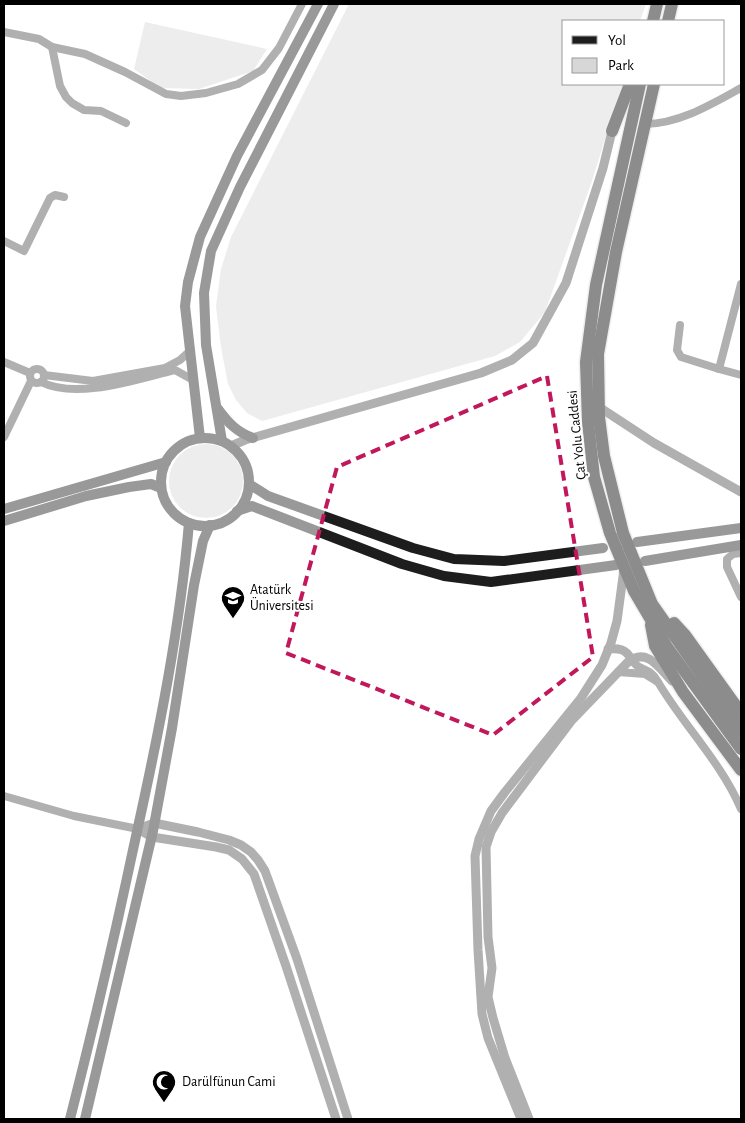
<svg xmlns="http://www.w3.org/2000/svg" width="745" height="1123" viewBox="0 0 745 1123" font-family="'Alegreya Sans',sans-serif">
<rect width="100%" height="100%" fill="#fff"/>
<g fill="#d7d7d7">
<path d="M349,4h297l-6,17h-76v63h58l-30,97 -47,131 -25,30 -25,14 -233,65 -15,-8 -11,-13 -8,-16 -7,-37 -5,-41 5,-37 10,-32z"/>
<path d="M145,22l122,27 -14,22 -54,18 -39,-1 -26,-19z"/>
<circle cx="206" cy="481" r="37"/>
</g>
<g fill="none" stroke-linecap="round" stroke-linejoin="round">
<g stroke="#dbdbdb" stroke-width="15">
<g id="trunk">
<path d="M653,21l4,-17"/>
<path d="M668,21l4,-17"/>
<path d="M640,84l-44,201 -10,77 2,60 6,55 16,56 24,58 33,56 74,102"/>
<path d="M654,84l-38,168 -18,102 1,63 5,39 19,77 29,71 89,127"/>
<path d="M612,131l18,-47"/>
<path d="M674,623l11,12 56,78"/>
<path d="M651,625l4,21 28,46 58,78"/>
</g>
</g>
<g stroke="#505050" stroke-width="8">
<path d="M4,32l35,7 13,8 8,39 6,11 6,6 12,7 17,1 25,12"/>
<path d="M52,47l33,7 40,18 41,22 15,2 25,-3 32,-9 24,-14 17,-22 23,-44"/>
<path d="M645,124c34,0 67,-20 96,-36"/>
<path d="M4,241l20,10 26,-53 5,-3 9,2"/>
<path d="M741,284l-22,85 22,6"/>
<path d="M680,325l-3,25 4,7 38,12"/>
<path d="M4,362l26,11"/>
<circle cx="37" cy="376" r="7"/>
<path d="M44,375l49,6 72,-13 15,-8 10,-9"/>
<path d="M41,382c36,18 96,-3 134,-12l18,10"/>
<path d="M4,437l27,-56"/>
<path d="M741,553l-8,1 -6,5v8l14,30"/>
<path d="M618,672l27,2 13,8c-8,-16 -20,-10 -27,-23"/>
<path d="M658,682c26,44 63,80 83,127"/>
<path d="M4,796l70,20 64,13"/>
</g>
<g stroke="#505050" stroke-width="9">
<path d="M599,407l55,36 87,49"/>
<path d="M231,446l14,-6 236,-67 31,-13 21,-17 33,-60 37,-115 9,-37"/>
<path d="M608,649c11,-1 18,0 23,10"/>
<path d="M138,829l16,-6 44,9 31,8 12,5 10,7 7,8 7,11 32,88 51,160"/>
<path d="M138,829l14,8 64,10 13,3 13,9 12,15 32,92 50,153"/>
<path d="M521,1119l-33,-81 -6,-24 -4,-64 -3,-94 4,-17 12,-28 14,-19 76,-94 21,-33 9,-22 6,-22 7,-52"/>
<path d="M529,1119l-24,-61 -12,-40 -5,-21 4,-29 -4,-31 -2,-90 5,-15 11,-19 33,-44 37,-49 56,-58c19,-15 31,6 44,19"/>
</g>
<g stroke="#1d1d1d" stroke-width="10">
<path d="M218,409c10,14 19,23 35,29"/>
<path d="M200,438l-15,-132 3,-24 12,-45 37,-81 81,-152"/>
<circle cx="205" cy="482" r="44"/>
<path d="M222,441l-16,-96 -2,-52 7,-42 29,-64 94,-183"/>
<path d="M249,484l19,12 145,52 41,11 50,2 99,-13"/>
<path d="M4,509l162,-47"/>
<path d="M237,511l15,-5 150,58 42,12 47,6 125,-17"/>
<path d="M4,521l82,-25 43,-9 22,-3 10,4"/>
<path d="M637,542l104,-14"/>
<path d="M645,561l96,-16"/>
<path d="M70,1119c24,-94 46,-188 66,-283 23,-104 44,-208 53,-313"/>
<path d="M85,1119l68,-288 19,-103 22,-143 9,-44 7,-16"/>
</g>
<use href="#trunk" stroke="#000" stroke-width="12"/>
</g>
<path d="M0 0H745V1123H0ZM547,376l46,281 -100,78 -207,-82 51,-186z" fill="#fff" fill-opacity=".55" fill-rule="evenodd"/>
<path fill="none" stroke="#c2185b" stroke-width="4" stroke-dasharray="10 6" stroke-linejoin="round" d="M547,376l46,281 -100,78 -207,-82 51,-186z"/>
<defs>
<g id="university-pin" transform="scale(1.25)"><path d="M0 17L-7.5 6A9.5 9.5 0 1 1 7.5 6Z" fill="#000" stroke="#fff"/><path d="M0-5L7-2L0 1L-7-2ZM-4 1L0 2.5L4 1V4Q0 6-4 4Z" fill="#fff"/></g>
<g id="mosque-pin" transform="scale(1.25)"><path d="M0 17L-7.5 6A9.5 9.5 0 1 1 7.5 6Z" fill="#000" stroke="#fff"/><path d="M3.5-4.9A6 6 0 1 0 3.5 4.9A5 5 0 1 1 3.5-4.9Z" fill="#fff"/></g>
</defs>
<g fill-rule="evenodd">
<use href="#university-pin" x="233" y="598"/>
<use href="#mosque-pin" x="164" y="1082"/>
</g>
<g text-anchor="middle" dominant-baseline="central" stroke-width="4" stroke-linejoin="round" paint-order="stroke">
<g font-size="14" fill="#000" stroke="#fff">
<text transform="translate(577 435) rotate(-96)">Çat Yolu Caddesi</text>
</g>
<g font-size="14" fill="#000" stroke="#fff" text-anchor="start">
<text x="250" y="590">Atatürk<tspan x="250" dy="16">Üniversitesi</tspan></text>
<text x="182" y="1082">Darülfünun Cami</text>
</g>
</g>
<rect width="745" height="1123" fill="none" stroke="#000000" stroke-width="10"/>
<rect x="562" y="20" width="162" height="65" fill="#ffffff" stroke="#999999"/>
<rect x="572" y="36" width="25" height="8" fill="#1d1d1d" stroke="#999999"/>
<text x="608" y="45" font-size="15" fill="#000000">Yol</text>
<rect x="572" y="58" width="25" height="15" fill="#d7d7d7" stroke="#999999"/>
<text x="608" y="70" font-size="15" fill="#000000">Park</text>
</svg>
